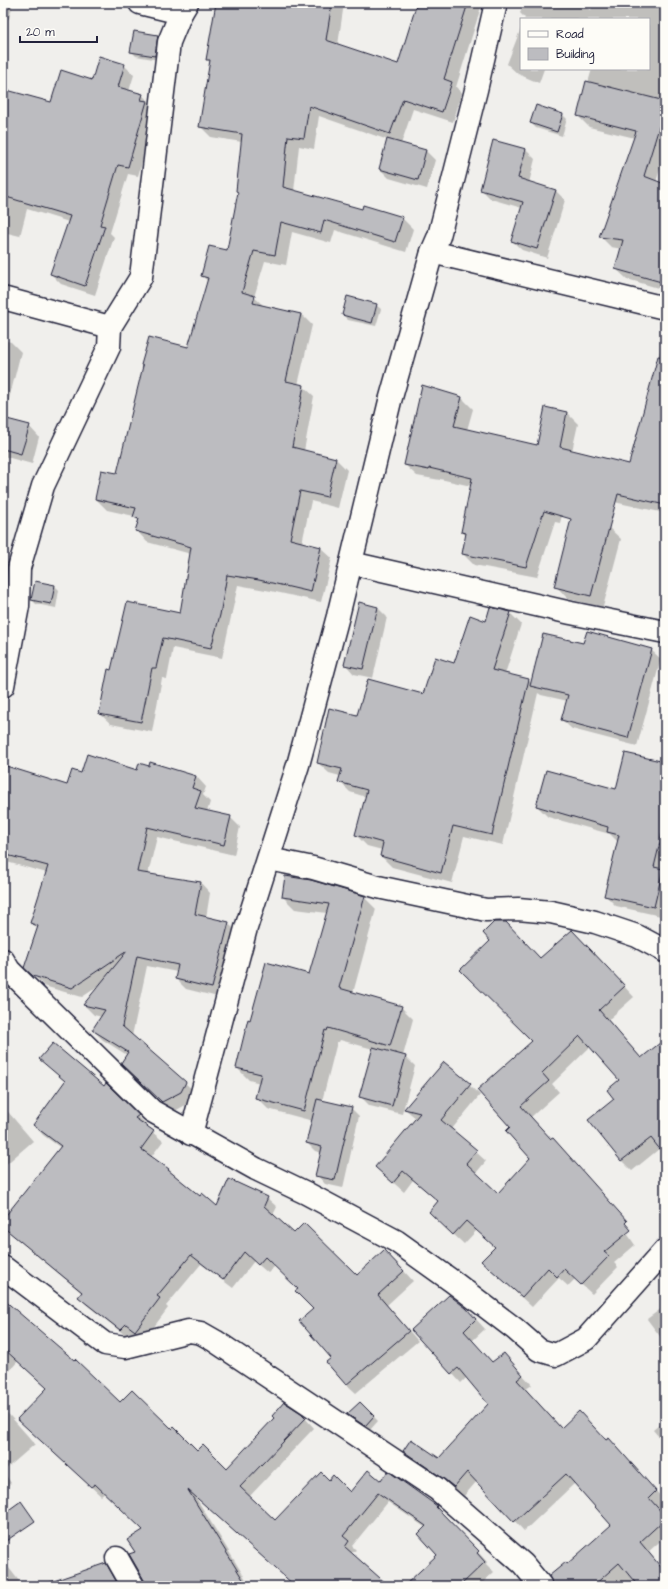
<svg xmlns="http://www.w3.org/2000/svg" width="668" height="1589" viewBox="0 0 668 1589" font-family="'Architects Daughter',sans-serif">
<rect width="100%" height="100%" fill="#f0efec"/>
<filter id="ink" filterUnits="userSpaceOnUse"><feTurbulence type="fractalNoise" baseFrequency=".025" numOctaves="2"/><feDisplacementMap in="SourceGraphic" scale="8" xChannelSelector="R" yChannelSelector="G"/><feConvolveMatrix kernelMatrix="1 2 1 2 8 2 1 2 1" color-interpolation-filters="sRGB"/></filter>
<g filter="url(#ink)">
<g fill="#0003">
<path d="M3,3h10l-4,16 -6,-1z"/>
<path d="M217,3h127l-6,42 60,20 20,-62 64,1 -26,83 6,6 -9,29 -40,-13 -12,35 25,7 9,9 -8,29 -38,-11 -9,-9 8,-29 -69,-24 -5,33 -15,-3 -5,45 68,19 40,8 11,11 -7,23 -71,-22 -4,13 -39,-11 -6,33 -21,-4 -11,36 10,9 37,8 11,11 -14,60 5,1 11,10 -10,55 32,8 11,11 -9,38 -27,-7 -9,42 19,5 11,10 -11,44 -50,-11 -33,-6 -16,73 -49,-10 -6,31 -5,-1 -10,54 -41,-8 -11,-10 12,-43 68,-57 11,-60 -44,-12 -10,-11 2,-9 -5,-6 -27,-6 -11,-11 22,-25 71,-126 19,-66 -6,-7 26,-23 11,-59 -2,-2 5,-49 -31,-5 -11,-11 11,-63 -4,-4z"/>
<path d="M525,3h48l18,7 3,-7h71v150l-9,29 9,3v105l-38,-11 -11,-10 6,-20 -11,-2 -10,-10 34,-99 -46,-11 -11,-11 14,-47h57v-50h-125l1,-1 -5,-5z"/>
<path d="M521,28v41h23l-5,14 -21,-9 -11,-10z"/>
<path d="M158,36l4,5 -3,19 -23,-4 -5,-5z"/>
<path d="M124,65l10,10 -5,16 13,4 10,9 5,8 -19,64 -10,-2 -18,59 4,4 -19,58 -34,-11 -10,-10 18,-52 -42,-13 -7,27 -17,-4v-142l48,13z"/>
<path d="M537,106l26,9 4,4 -5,17 -26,-8 -5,-5z"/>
<path d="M494,141l32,9 9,9 -6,24 27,8 9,9 -18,58 -25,-8 -10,-9 10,-33 -31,-9 -9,-9z"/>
<path d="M376,305l5,4 -5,17 -28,-6 -5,-5z"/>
<path d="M3,340l8,2 10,10 -17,67 25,7 10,11 -7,27 -29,-8z"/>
<path d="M662,343l3,1v169l-97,-21 -8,31 -5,-1 -18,55 -63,-12 -11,-11 4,-18 -5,-4 9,-46 -31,-7v1l-23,-4 -12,-11 57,-67 11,11 -6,21 71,16 29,-33 11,11 -6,27 58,15z"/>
<path d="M608,527l13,12 -18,68 -35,-8 -12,-13z"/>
<path d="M3,553l3,3 -3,8z"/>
<path d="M55,586l4,4 -3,18 -20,-4 -4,-4z"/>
<path d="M360,604l18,4 9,9 -14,61 -19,-4 -9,-10z"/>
<path d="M510,613l11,11 -16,50 23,6 4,3 52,-39 67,6 10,9 -24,87 -65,-17 -10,-9 6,-19 -27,-6 -3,-2 -35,152 -39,-9 -12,47 -60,-16 -11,-11 1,-6 -15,-4 -11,-11 10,-38 -16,-5 -11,-11 1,-5 -11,-3 -11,-10 40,-47 66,-20 31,-31 32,-43z"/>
<path d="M665,763v154l-49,-11 -11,-11 13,-53 -8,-8 -62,-17 -11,-11 80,-16z"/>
<path d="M3,766l65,20 14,-12 55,-3 59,5 10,11 -3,8 7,7 -3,10 23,5 10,10 -6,28 -77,-18 -9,37 52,8 10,11 -4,25 22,5 10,10 -16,65 -36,-9 -10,-10 1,-7 -30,-6 -15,70 63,56 -4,10 -18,10 -41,-39 -5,-18 -24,-15 -10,-10 9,-13 -8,-2 -10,-10 15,-19 -17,11 -38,-11 -18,-19 12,-38 -6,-6 15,-50 -44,-12z"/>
<path d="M283,897h81l12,12 -23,84 48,14 12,12 -10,37 3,1 9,9 -13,48 -32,-8 -10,-10 13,-47 -33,-9 -1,2h-2l-15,59 29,7 8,8 -16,72 -18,-4 -8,-9 5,-22 -7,-2 -8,-8 6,-22 -45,-12 -12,-12 4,-14 -11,-3 -12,-12 14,-47 58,-46 18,-62 -32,-4z"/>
<path d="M582,941l52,56 -26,23 34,39 23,-19v117l-6,-8 -27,22 -10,-10 -33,-41 27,-21 5,-18 -30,-35 -39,38 7,8 -28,25 21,23 66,80 17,25 -21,18 4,4 -26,27 -17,-15 -7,7 -9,-8 -27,29 -46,-42 10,-17 -19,-18 -13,14 -24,-22 -1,-20 -26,-22 -9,12 -17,-15 30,-58 -12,-10 39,-46 36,32 -29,35 35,31 -10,12 22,21 34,-36 -20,-31 21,-86 8,-82z"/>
<path d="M106,1085l41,40 -2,1 18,15 -12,16 17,12 32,28 17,10 50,-9 10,9 -4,8 21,19 63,42 37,-16 19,21 -26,24 31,36 -62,52 -10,-9 -14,-26 -17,-49 -16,-20 -24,-23 -7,7 -14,-12 -21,27 -32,-24 -35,42 2,2 -24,32 -9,-8 -5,7 -42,-33 -9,-9 3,-4 -72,-60 -7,-7v-5l58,-73 -18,-13 -9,-10 70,-37z"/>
<path d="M3,1106l30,35 -30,26z"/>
<path d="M3,1285l3,3 -3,5z"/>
<path d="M3,1301l117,102 52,27 25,21 31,19 77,-52 9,10 -65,69 26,25 54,-41 21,12 31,-10 55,23 51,56 -1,2 8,8 -15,14h-75l34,-31 -12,-27 -38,-26 -36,44 4,4 -5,3 36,33h-69l-123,-90 55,90h-104l-9,-33 7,-22 -39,-38 -4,3 -73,-68 20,-39 -30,-28 -13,15 -2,-1z"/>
<path d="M665,1306v37l-18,-24z"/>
<path d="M466,1308l19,21 -13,12 21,22 11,-9 28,31 -6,4 36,40 45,12 11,8 47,52v36l-17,15 17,20v14h-111l14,-20 44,-41 -37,-42 -51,48 -47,-50 -13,15 -9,-8 -42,-28 -9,-9 35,9 51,-56 -23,-27 -6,6 -9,-10z"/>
<path d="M360,1403l18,18 -8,9 -21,-16z"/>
<path d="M3,1408l32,36 -30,26 -2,-2z"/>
<path d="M665,1420v24l-12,-14z"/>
<path d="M3,1471l8,12 -8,6z"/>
<path d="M3,1561l2,2 18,23h-20z"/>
<path d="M105,1564l10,9 7,13h-79z"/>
</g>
<g fill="#bcbcc0" stroke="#22223b">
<path d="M216,3h116l-6,37 72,24 19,-61h51l-24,76 8,3 -10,30 -39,-13 -13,35 -81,-28 -5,32 -16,-2 -5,51 79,22 1,-4 40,12 -8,25 -71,-22 -3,13 -40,-11 -6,33 -21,-4 -12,41 13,4 -2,7 48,11 -15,67 18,4 -12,62 44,11 -9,39 -27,-6 -10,48 31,8 -10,45 -52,-12 -32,-5 -7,40 -9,33 -48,-10 -7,30h-4l-11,54 -42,-8 9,-45 3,1 16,-68 53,11 11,-66 -56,-16 4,-12 -6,-2 3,-9 -41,-9 6,-29 16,3 26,-107 -2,-1 8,-28 39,10 20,-69 -7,-2 8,-30 18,4 11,-58 -2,-1 6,-57 -43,-7 11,-67h-4z"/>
<path d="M134,31l24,4 -3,21 -25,-4z"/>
<path d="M99,56l26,8 -7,23 25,7 -2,6 6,1 -19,66 -10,-2 -18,60 5,1 -20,60 -35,-12 20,-58 -67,-20v-107l48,13 10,-32 31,10z"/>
<path d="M586,81l79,20v7l-21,68 21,8v99l-50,-14 8,-29 -24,-3 37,-106 -59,-15z"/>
<path d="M536,105l27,9 -6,18 -27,-9z"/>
<path d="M387,139l39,11 -8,30 -39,-11z"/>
<path d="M493,140l33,9 -8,29 38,12 -19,59 -26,-8 12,-39 -43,-12z"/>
<path d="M347,296l30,8 -5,19 -30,-8z"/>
<path d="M658,356l7,1v148l-47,-11 -27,102 -37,-9 17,-68 -27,-8 -18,56 -64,-13 4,-21 -5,-1 11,-54 -43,-10v2l-25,-5 18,-80 40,12 -8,29 83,19 8,-38 22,5 -7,35 69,17z"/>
<path d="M3,418l27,7 -9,29 -18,-5z"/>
<path d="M35,581l20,4 -4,19 -20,-4z"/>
<path d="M359,602l19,5 -15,62 -19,-4z"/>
<path d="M490,607l21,5 -19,58 37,9 -37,156 -39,-9 -12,47 -61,-17 3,-13 -28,-8 12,-45 -29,-8 4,-13 -25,-6 12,-55 28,7 11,-36 55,15 12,-37 19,6 16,-48 16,6z"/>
<path d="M587,631l65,18 -24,89 -67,-18 7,-25 -38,-9 13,-52 40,9z"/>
<path d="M625,753l40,9v60l-11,45 9,2 -9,38 -50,-11 15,-61 -12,-3 1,-5 -72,-21 10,-36 70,19z"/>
<path d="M87,754l50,16 2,-7 10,3 1,-4 46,14 -4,12 9,3 -6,17 36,8 -7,29 -77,-18 -10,45 64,10 -6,32 34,8 -17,66 -37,-9 3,-14 -41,-9 -15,70 64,56 -5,10 -19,10 -41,-39 7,-11 -36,-22 13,-20 -22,-5 44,-54 -55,37 -39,-12 -9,-8 14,-42 -8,-3 18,-57 -45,-12v-89l64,20 5,-15 9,3z"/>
<path d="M285,876l26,4 54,16 -26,92 63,18 -12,40 -62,-18 -1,3 -2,-1 -21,81 -49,-13 6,-24 -25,-6 12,-49 2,1 16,-58 43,12 20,-70 -47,-7z"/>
<path d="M494,922h12l34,36 32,-28 53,56 -26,24 42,48 24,-19v117l-14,-18 -30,23 -33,-41 26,-21 -7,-9 12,-10 -39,-44 -38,37 7,8 -28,25 30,33 2,-1 74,83 -2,2 6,7 -27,22 5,4 -28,29 -17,-16 -7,8 -9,-9 -26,29 -41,-36 14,-14 -29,-26 -13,14 -24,-23 9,-11 -35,-30 -10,12 -18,-16 45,-54 -16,-4 40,-47 27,22 -30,36 36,30 -11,13 32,30 32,-35 -24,-27 4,-4 -33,-37 55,-49 -72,-71 30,-29 -7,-8z"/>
<path d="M53,1043l51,43 2,-3 33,32 -4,3 19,13 -13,18 28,20 -1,1 32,26 2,-3 15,13 12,-27 39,18 -4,9 30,27 10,-10 53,52 27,-25 20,21 -26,24 31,36 -63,54 -20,-23 5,-4 -32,-37 14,-12 -18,-18 3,-2 -33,-32 -7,8 -14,-13 -21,28 -32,-25 -34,41 3,2 -25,33 -9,-7 -6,6 -42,-33 4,-5 -79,-65v-8l58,-73 -28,-21 32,-44 -26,-22z"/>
<path d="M373,1047l33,9 -14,50 -33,-9z"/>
<path d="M317,1099l35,8 -17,73 -20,-4 7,-29 -16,-4z"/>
<path d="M449,1295l17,13 10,11 -12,12 28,31 12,-9 19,22 -6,5 44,48 18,-17 27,29 3,-2 47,53 -7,7 16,18v3l-25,23 25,30v14h-27l-19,-23 -26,23h-40l-4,-10 17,-14 1,2 44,-39 -45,-51 -52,48 -47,-50 -13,15 -10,-8 -41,-28 8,-12 28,19 49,-54 -30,-36 -7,6 -40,-44z"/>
<path d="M3,1299l71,61 1,-1 45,43 12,-12 40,39 2,-2 23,23 6,-6 24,24 47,-50 -2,-2 12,-14 17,11 5,5 -66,69 35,33 46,-48 8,8 4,-5 17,17 18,-22 13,11 7,-10 49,35 -1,1 43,44 -2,2 8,9 -25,24h-56l33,-31 -19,-21 8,-8 -48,-33 -35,43 6,5 -4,6 44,39h-94l-107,-96 59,96h-102l-1,-6 -15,-26 6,-2 -8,-12 16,-10 -48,-46 -4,3 -74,-68 30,-31 -44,-40z"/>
<path d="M360,1402l14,14 -9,10 -18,-12z"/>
<path d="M21,1501l14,20 -32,22v-29z"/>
<path d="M106,1563l13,23h-71v-3z"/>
</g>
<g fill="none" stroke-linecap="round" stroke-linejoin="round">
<g stroke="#22223b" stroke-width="25">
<g id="street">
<path d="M140,3l41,10"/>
<path d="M432,252l233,56"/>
<path d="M3,298l107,29"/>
<path d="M351,563l220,50 94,19"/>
<path d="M3,686l15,-80 1,-38 24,-82 66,-139 1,-20 31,-50 28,-235 12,-29 6,-10"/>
<path d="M269,859l44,9 65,19 108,23 32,-1 33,3 44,10 42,14 28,15"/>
<path d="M3,960l6,10 143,141 104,58 50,24 90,48 56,40 63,48 24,21 17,5 30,-16 79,-89"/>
<path d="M191,1134l55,-206 52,-163 40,-149 52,-215 42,-149 7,-16 37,-146 20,-87"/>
<path d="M3,1267l102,77 20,3 64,-16 12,2 14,8 222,148 86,75 18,22"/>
<path d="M117,1558l16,28"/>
</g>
</g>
<use href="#street" stroke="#fdfcf7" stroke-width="22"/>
</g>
</g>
<rect width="668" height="1589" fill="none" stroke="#fdfcf7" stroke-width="16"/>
<rect x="8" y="8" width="652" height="1573" fill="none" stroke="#22223b" stroke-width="1.5" filter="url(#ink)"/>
<rect x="520" y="18" width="130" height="52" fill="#fdfcf7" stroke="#a5a5ac"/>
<rect x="528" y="31" width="20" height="6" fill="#fdfcf7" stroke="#a5a5ac"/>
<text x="556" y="38" font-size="12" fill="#22223b">Road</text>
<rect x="528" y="48" width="20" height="12" fill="#bcbcc0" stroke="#a5a5ac"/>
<text x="556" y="58" font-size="12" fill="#22223b">Building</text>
<path d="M20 36v6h77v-6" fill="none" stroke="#22223b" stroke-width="2"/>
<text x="26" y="36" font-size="12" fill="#22223b" stroke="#fdfcf7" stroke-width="3" paint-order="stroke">20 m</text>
</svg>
